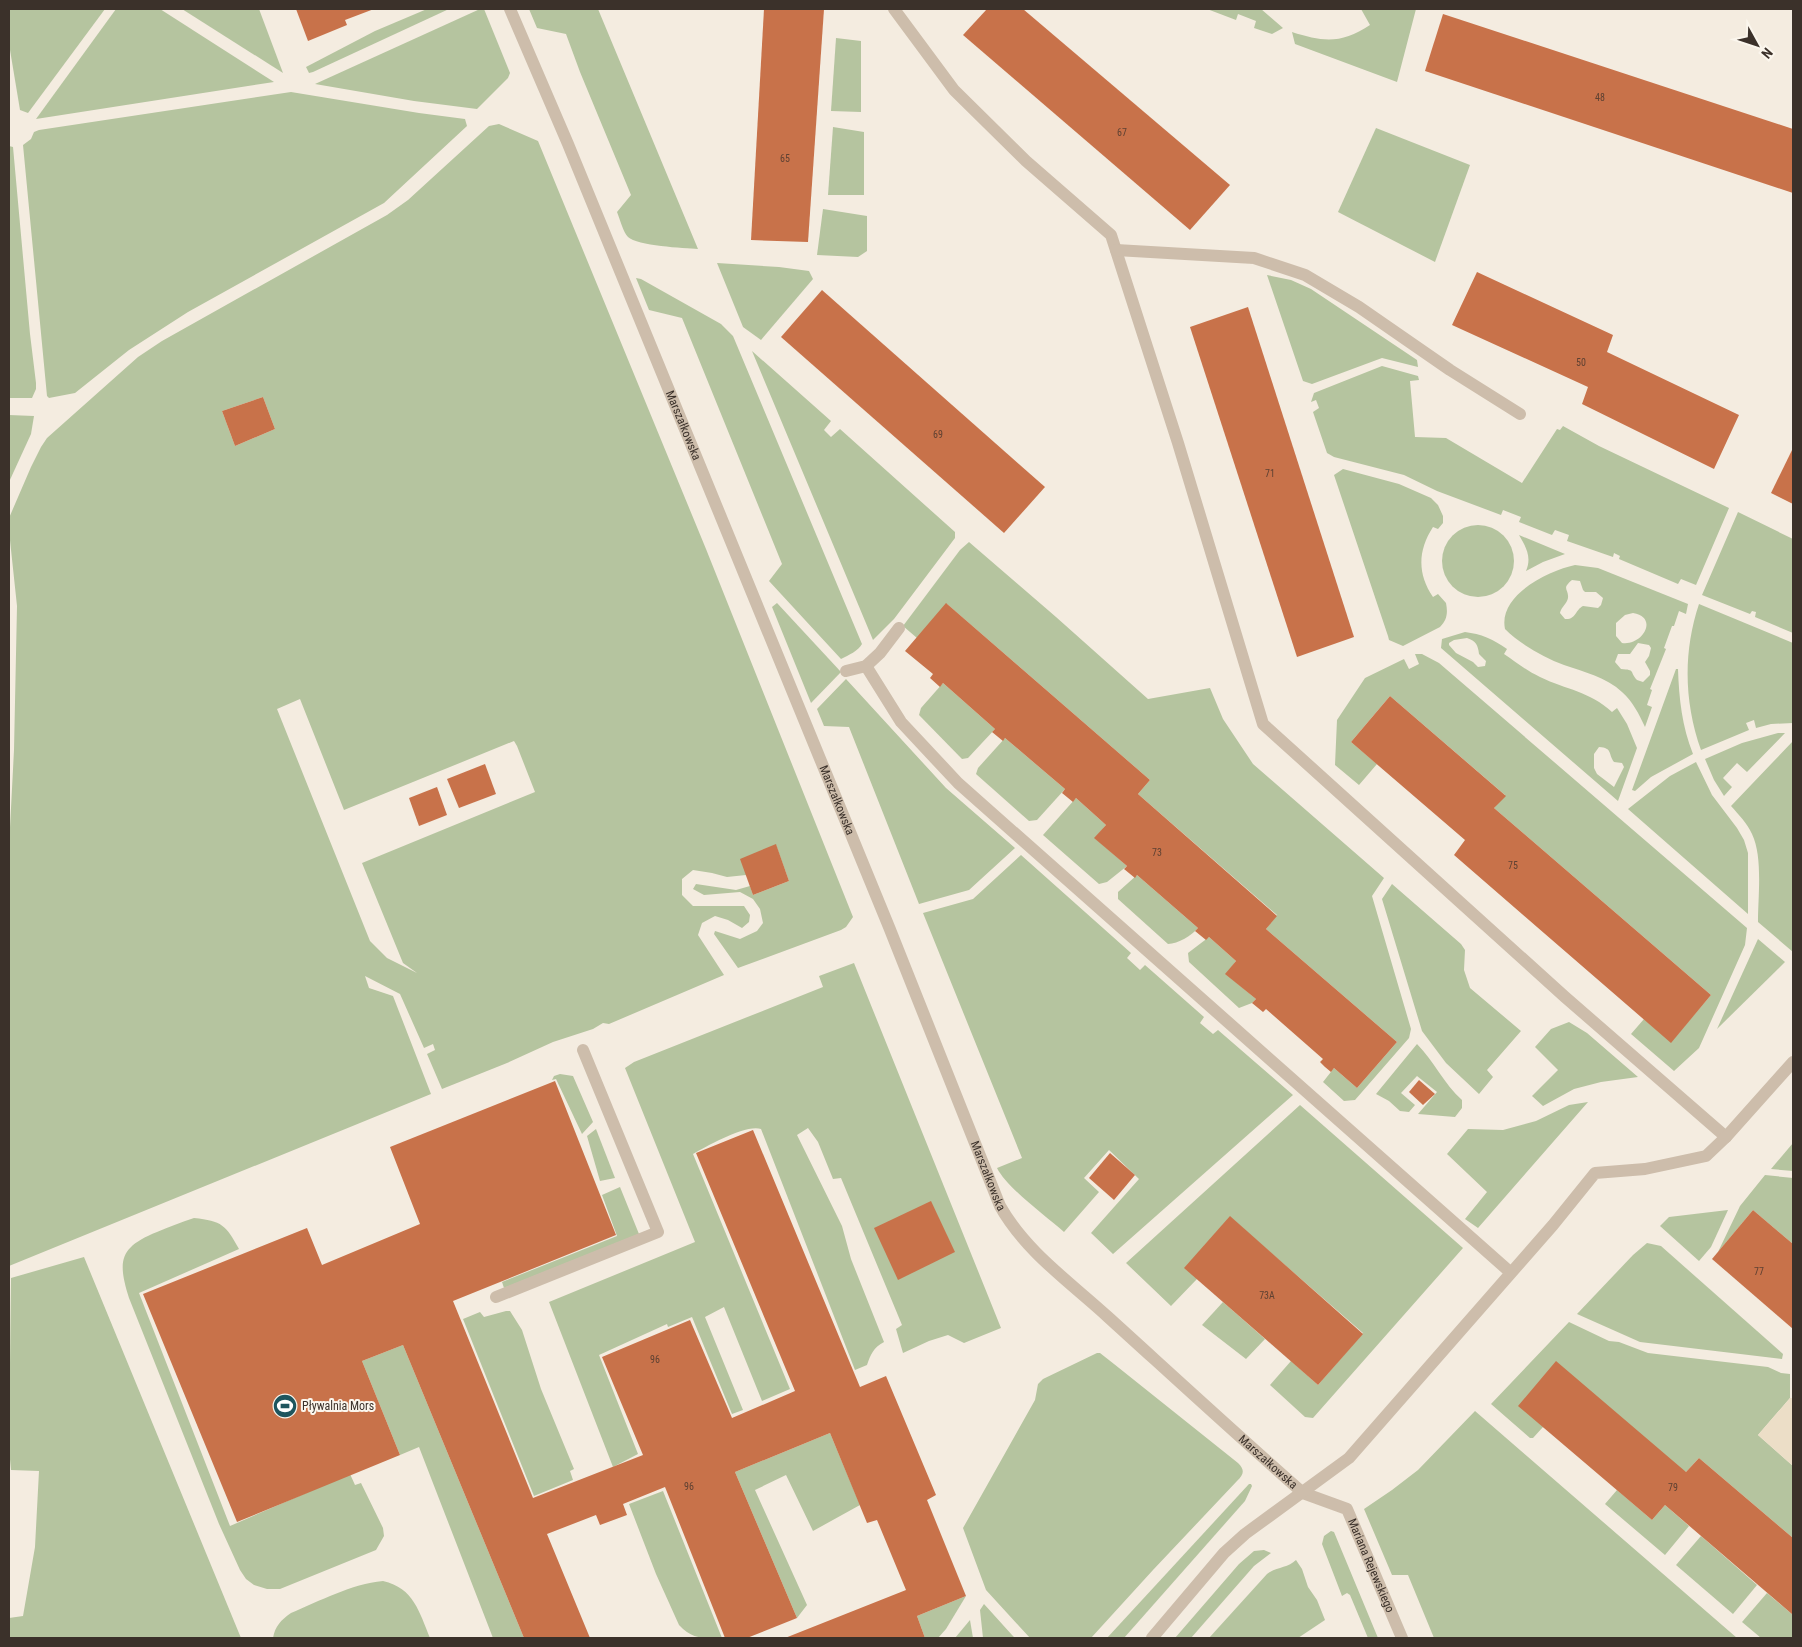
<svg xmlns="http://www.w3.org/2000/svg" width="1802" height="1647" viewBox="0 0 1802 1647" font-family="'Roboto Condensed',sans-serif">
<rect width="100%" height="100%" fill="#f4ece0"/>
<g fill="#b5c49f" fill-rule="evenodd">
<path d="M9,9h96l-77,104 -8,-3 -11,-66z"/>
<path d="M116,9h44l114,73 -238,37z"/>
<path d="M182,9h77l24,64z"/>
<path d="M427,9h22l-136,63 -4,1 -3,-6 69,-36z"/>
<path d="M480,9h4l26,64 -2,5 -31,31 -63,-8 -99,-17z"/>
<path d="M529,9h69l100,240c-14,-1 -61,-3 -70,-12 -5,-5 -8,-18 -11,-25l14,-17 -51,-123 -14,-38 -29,-6z"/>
<path d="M1207,9h54l22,19 -11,6 -18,-6 2,-7 -18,-7 -2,6z"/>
<path d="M1361,9h55l-19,73 -102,-38 -3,-12c31,10 50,12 78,-7z"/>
<path d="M836,38l25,3v71l-30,-1z"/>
<path d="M291,92l128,21 46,6 2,7 -83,77 -196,109 -59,38 -54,43 -26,5 -2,-2 -24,-251 8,-6 3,-7 5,-2z"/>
<path d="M499,124l39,17 168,408 147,368 -7,10 -5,3 -103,38 -24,-34 1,-3 25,8 17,-8 6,-8 -3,-14 -7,-10 -13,-7 -36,3 -11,-6 3,-5 40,6 14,-4 3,9 36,-14 -13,-36 -30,30 -19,2 -15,-4 -19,-3 -11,9v16l11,11h51l6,9 -1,7 -7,6 -14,-8 -13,-4 -13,7 -4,12 26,40 -115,49 -6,-1 -10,6 -40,13 -46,21 -65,26 -15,-35 8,-4 -2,-6 -9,4 -24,-54 -35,-18 4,12 24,8 38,98 -422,172v-419l5,-97 3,-144 -8,-75v-13l22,-51 10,-20 6,-9 91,-81 24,-16 225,-126 21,-15 81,-74zM263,397l12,32 -40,17 -13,-35zM300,699l44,111 170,-69 3,5 18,46 -173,71 41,100 14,10 -30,-15 -17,-17 -93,-232z"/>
<path d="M833,127l31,5v63h-36z"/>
<path d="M1376,128l94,37 -35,97 -97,-50z"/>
<path d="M9,146l4,1 17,187 6,49v6l-4,9h-23z"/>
<path d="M823,209l44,7v35l-9,6 -41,-2z"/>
<path d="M717,263l62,4 30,4 4,8 -52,61 -18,-13z"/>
<path d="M1267,275l24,5 20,9 106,71 1,7 -36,-9 -70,26 -9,-3z"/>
<path d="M636,278l5,1 80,45 12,12 129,308c-4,7 -13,11 -21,15l-72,-78 13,-17 -100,-246 -33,-8z"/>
<path d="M752,351l79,70 -7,9 7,7 9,-8 115,103v6l-61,81 -21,21z"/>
<path d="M1382,366l36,10 1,4 -9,1 5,56 31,1 76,45 35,-54 3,1 3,-4 36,20 130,62 -33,77 -15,-6 -3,5 -59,-25 1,-3 -6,-3 -1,4 -46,-16 2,-6 -14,-5 -3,5 -33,-13 2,-5 -18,-7 -2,5 -64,-24 -33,-16 -70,-18 -7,-4 -14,-41 6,-4 -3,-8 -5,2 3,-9z"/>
<path d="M9,415l25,1 -3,18 -22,48z"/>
<path d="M1343,469l56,15 32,14 7,7 5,11v7l-5,6 -5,-2c-15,23 -16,47 0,70l5,-3 8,9c2,10 1,17 -6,24l-37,19 -14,-6 -1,-4 -54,-161z"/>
<path d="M1738,512l55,27v94l-38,-16 1,-5 -4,-1 -2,3 -48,-19z"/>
<circle cx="1478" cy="561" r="36"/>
<path d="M1519,535l46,19 -22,8 -17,9c6,-14 0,-24 -7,-36z"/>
<path d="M969,542l87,75 92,82 62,-11 13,31 30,45 131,114 -12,18 39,133 -2,9 -54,62 -11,1 -21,-19 11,-14 23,20 40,-46 -131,-113 11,-14 -139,-121 12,-14 -203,-176 -30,34 -14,-12 57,-76z"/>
<path d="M1575,565l23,3 90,36 -2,10 -7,-3 -5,15h-2l-8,22 2,1 -16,40 2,1 -5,15 5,2 -7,20c-6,-13 -12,-25 -23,-35 -16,-15 -38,-20 -58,-27 -21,-8 -44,-21 -59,-36 -7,-34 43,-58 70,-64zM1572,580l8,1 3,9 2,2h11l7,6 -2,7 -3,3 -15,-2c-8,4 -7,14 -18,13l-5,-6c1,-6 7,-9 8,-15 1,-9 -7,-9 4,-18zM1633,613c26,4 10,33 -11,30l-6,-7v-13l9,-8zM1638,643l11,2 2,3 -2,8 -4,6 5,9v4l-7,7 -6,-2c-8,-9 -1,-10 -16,-11l-6,-7 3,-8h12z"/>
<path d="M777,603l64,69 -30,31 -39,-96z"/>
<path d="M1699,604l94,39v80l-22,1 -15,4 -2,-8 -8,3 3,7 -48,20c-17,-48 -18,-98 -2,-146z"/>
<path d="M1465,632c16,2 28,7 42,17l-3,5c12,8 23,17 36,23 27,13 49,14 72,35l5,-4 10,16 10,24 -19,53 -177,-153 1,-9zM1467,638c9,3 11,7 12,16l7,7 -1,5 -7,1 -5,-5 -17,-9 -7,-8v-2l5,-3zM1599,747c14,1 9,7 15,15l8,1 2,4 -10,20 -17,-13 -3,-6v-14z"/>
<path d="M1415,654h7l17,9 308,265 -2,17 -46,103 -25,23 -43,-37 13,-15 27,23 40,-47 -217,-187 11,-13 -115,-99 -39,46 26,22 -18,21 -24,-20 2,-45 28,-42 39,-19 5,10 10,-5z"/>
<path d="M1676,669h2c1,30 4,57 15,85l-42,23 -16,14 -3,-1z"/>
<path d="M846,679l100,109 69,60 -46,42 -50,14 -70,-177 -25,-1 -7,-17z"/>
<path d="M943,683l52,46 -27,29 -6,1 -43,-44 2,-7z"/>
<path d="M1778,733h7l-38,39 -10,-9 -14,15 9,9 -8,9 -10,-16 -9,-21 37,-16z"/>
<path d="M1005,738l60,51 -28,31 -8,1 -53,-47 2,-6z"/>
<path d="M1793,741v211l-35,-30c0,-26 5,-65 -6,-88 -5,-11 -13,-19 -21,-28z"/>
<path d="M1696,762l16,33 25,33 7,12 4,13v61l-120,-105 42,-33z"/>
<path d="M1076,798l30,27 -11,13 32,28 -20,16 -8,2 -56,-49z"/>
<path d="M1021,855l110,98 -4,5 13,12 5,-5 59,52 -4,6 13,11 5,-4 75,65 -180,159 -22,-21 48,-54 -30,-29 -25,28 15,14 -35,40c-18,-16 -57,-44 -67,-64l25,-10 -99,-245 50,-14z"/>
<path d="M1137,875l61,53c-6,7 -20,16 -30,16l-50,-45v-7z"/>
<path d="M1392,884l69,60 4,6 -1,20 6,18 51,43 -34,39 6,7 -14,17 -33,-31 -24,-32 -40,-132z"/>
<path d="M1209,937l27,24 -10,13 30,25 -4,4 -13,5 -50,-46 -1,-9z"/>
<path d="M1758,939l27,23 -68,67z"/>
<path d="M854,963l147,365 -37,15 -16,-8 -19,6 -26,12 -7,-24 6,-4 -61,-147 -8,1 -15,-37 -10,-14 -11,7 45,91 9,33 33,83c-11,6 -13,12 -17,23l-12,5 -94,-241c-15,-5 -54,17 -68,25l97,235 -28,12 -38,-94 -19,10 38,93 -11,4 -40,-97 -24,10 -1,-3 -68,31 39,99 -25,13 -64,-165 146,-60 -70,-174 9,-6 189,-75 -4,-11z"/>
<path d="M1569,1022l18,11 51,44 -37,5 -27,7 -31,17 -11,-10 26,-26 -23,-23 16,-18z"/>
<path d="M1417,1044c17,17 27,40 45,56v8l-7,9 -37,-3 19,-22 -20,-16 -16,17 14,12 -6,7 -9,-1 -11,-10 -13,-7z"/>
<path d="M560,1074l13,2 20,46 -11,12 -26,-55 -4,1 2,-4z"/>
<path d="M1588,1102l-110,126 -13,-9 22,-27 -40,-38 21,-25 35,1 33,-9 33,-16z"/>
<path d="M1300,1105l163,143 -150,170 -8,-1 -35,-32 21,-24 27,24 45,-52 -133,-116 -33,62 -26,27 -45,-43z"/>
<path d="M596,1129l19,49 -15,3 -13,-45z"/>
<path d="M1793,1143v28l-22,-2z"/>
<path d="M1765,1175l28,3v66l-40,-34 -35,42 22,-46z"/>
<path d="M620,1187l19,47 -135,54 -2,-6 115,-46 -15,-41z"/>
<path d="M1728,1210l-17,37 -12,14 -39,-35 9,-9z"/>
<path d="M194,1218c28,3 32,7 45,31l-100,44 91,233 120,-52 5,11 6,-2 22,45 1,8 -8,14 -96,39h-13l-13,-4 -8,-6 -6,-9 -21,-46 -90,-226c-12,-38 -9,-51 28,-66 12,-5 24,-10 37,-14z"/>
<path d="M1647,1243l14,3 122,108 -1,5 -142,-17 -63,-28 56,-59z"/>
<path d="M84,1257l157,381h-232v-20l14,-2 12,-69 4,-76 -28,-1 -2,-21 2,-171z"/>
<path d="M1223,1302l42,37 -19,20 -44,-34z"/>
<path d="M506,1311h4l12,19 19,59 33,80 -4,2 3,9 -39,16 -71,-177 17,-7 4,5z"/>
<path d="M1569,1322l40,19 10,1 29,11 120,14 13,6 9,1v24l-32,37 35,31v72l-94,-80 -13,14 -143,-45 -10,11h-3l-39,-34z"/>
<path d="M403,1345l121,293h-31l-74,-191 -19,8 -38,-94z"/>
<path d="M1097,1353h3l14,11 124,99c7,7 6,11 -1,18l-84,89 -62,68h-61l-44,-48 -23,-62 72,-128 3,-16 5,-5z"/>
<path d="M1475,1411l262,227h-303l-26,-63h-16l-28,-66 28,-19 26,-20z"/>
<path d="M830,1433l30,72 -47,26 -27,-56 -31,15 52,115 -10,13 -62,-146z"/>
<path d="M1249,1484h2l1,2 -7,15 -121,137h-17z"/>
<path d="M1617,1490l35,30 13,-15 24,21 -24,29 -60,-51z"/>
<path d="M663,1491l59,147c-19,0 -29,2 -43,-13l-23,-51 -27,-70z"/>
<path d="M1331,1531l3,1 44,106h-10l-18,-43 -3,-2 -5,3 -20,-52 2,-8z"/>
<path d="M1701,1536l56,49 -24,29 -57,-49z"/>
<path d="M1264,1550l7,3 -17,13 -63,72h-16l64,-74 15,-13z"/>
<path d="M1296,1560l6,9 6,18 9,13 8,20 -27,18h-89l58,-64c9,-7 21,-6 29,-14z"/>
<path d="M383,1581c31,7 36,31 47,57h-157c2,-12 8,-18 18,-25 29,-12 60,-29 92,-32z"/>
<path d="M1767,1593l26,22v23h-32l-19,-16z"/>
<path d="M966,1596l-20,33 -8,9h-13l-8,-22z"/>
<path d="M984,1604l28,31 3,3h-32l-3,-28z"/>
<path d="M970,1620l3,18h-18z"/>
</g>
<path fill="#ecdec7" d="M1790,1398h3v68l-35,-31z"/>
<g fill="#c8724a">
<path d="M296,9h78l-29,11 2,5 -39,16z"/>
<path d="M764,9h60l-16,233 -57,-2z"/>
<path d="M987,9h36l207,176 -40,45 -227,-195z"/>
<path d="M1443,14l350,115v64l-368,-122z"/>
<path d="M1477,272l136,63 -6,17 132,63 -25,54 -132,-65 6,-17 -136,-62z"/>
<path d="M822,290l223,197 -41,46 -223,-196z"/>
<path d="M1248,307l106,330 -57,20 -107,-330z"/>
<path d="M263,397l12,32 -40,17 -13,-35z"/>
<path d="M1793,448v56l-22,-11z"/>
<path d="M946,603l204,177 -12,14 139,122 -11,13 131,113 -40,46 -23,-20 -3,4 -6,-5 -5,-5 3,-3 -57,-50 -3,3 -11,-9 4,-4 -31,-25 11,-13 -27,-24 -3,3 -11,-9 3,-3 -61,-53 -2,3 -11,-9 3,-3 -33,-28 12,-13 -30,-27 -3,4 -11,-9 3,-4 -60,-51 -2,3 -11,-9 3,-3 -52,-46 -3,4 -10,-9 3,-4 -28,-23z"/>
<path d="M1390,696l116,100 -12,12 217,187 -40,48 -217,-188 11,-15 -114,-98z"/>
<path d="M485,764l11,30 -37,14 -12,-29z"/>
<path d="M437,787l10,28 -28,11 -10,-28z"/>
<path d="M776,844l13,37 -36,14 -13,-36z"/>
<path d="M1419,1080l16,14 -12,11 -14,-13z"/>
<path d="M555,1081l61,154 -163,66 80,197 110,-43 -41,-98 88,-37 42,98 63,-27 -99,-238 57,-23 107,257 26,-11 50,119 -9,5 39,96 -49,20 8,22h-140l121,-48 -29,-70 -10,3 -37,-90 -95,39 62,146 -50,20h-22l-60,-151 -42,17 4,11 -27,10 -4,-10 -49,19 43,104h-66l-121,-293 -41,16 38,94 -163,67 -94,-228 164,-66 15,37 98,-41 -30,-77z"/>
<path d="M1110,1153l25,22 -21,25 -25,-22z"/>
<path d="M931,1201l24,51 -57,28 -24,-52z"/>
<path d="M1753,1210l40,34v85l-81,-70z"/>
<path d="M1230,1216l133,118 -45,51 -134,-117z"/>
<path d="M1556,1361l130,111 13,-14 94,80v77l-128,-110 -13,15 -134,-114z"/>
</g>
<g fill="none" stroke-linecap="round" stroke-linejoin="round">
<g stroke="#cdbdab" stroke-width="12">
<path d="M894,9l60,81 72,71 85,74 67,208 85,281 302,273 161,140"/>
<path d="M1116,250l138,8 51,17 54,32 91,63 70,44"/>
<path d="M866,666l35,56 57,61 552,489"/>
<path d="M846,671l20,-5 14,-13 19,-25"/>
<path d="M496,1297l162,-65 -75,-182"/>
</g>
<g stroke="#cdbdab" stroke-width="12">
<path id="s1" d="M510,9l58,135 321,783 111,279c26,46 70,76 108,111 65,59 129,118 195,176l44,16 55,129"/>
<path d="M1152,1638l72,-85 21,-19 104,-76 204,-233 42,-52 50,-4 61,-13 20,-19 67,-75"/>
</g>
</g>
<defs>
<g id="stadium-disc" transform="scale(1.25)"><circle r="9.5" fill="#1e555e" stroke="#fbf6ed"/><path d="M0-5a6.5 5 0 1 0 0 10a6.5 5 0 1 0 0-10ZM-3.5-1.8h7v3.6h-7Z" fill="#fff"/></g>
</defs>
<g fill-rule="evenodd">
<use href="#stadium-disc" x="285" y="1406"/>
</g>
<g text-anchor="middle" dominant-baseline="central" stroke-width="4" stroke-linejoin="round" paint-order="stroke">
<g font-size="10" fill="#5e4132">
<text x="1600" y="97">48</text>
<text x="1122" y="132">67</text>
<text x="785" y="158">65</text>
<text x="1581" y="362">50</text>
<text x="938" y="434">69</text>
<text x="1270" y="473">71</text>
<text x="1157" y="852">73</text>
<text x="1513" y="865">75</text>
<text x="1759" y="1271">77</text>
<text x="1267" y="1295">73A</text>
<text x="655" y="1359">96</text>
<text x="689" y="1486">96</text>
<text x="1673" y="1487">79</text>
</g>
<g font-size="12" fill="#3b312a" stroke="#fbf6ed">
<text stroke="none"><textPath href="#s1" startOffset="451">Marszałkowska</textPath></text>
<text stroke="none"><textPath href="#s1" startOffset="856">Marszałkowska</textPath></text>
<text stroke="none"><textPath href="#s1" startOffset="1261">Marszałkowska</textPath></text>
<text stroke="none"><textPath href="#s1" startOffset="1665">Marszałkowska</textPath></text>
<text stroke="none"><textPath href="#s1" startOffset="1820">Mariana Rejewskiego</textPath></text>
</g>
<g font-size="12" fill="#3b312a" stroke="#fbf6ed" text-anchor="start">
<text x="302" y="1406">Pływalnia Mors</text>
</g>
</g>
<rect width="1802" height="1647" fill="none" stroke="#3b312a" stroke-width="20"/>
<g transform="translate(1757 45) rotate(130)" stroke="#fbf6ed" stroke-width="4" paint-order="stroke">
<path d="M0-4L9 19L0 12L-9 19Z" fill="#3b312a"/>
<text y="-8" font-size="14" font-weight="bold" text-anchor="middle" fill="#3b312a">N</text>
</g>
</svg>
